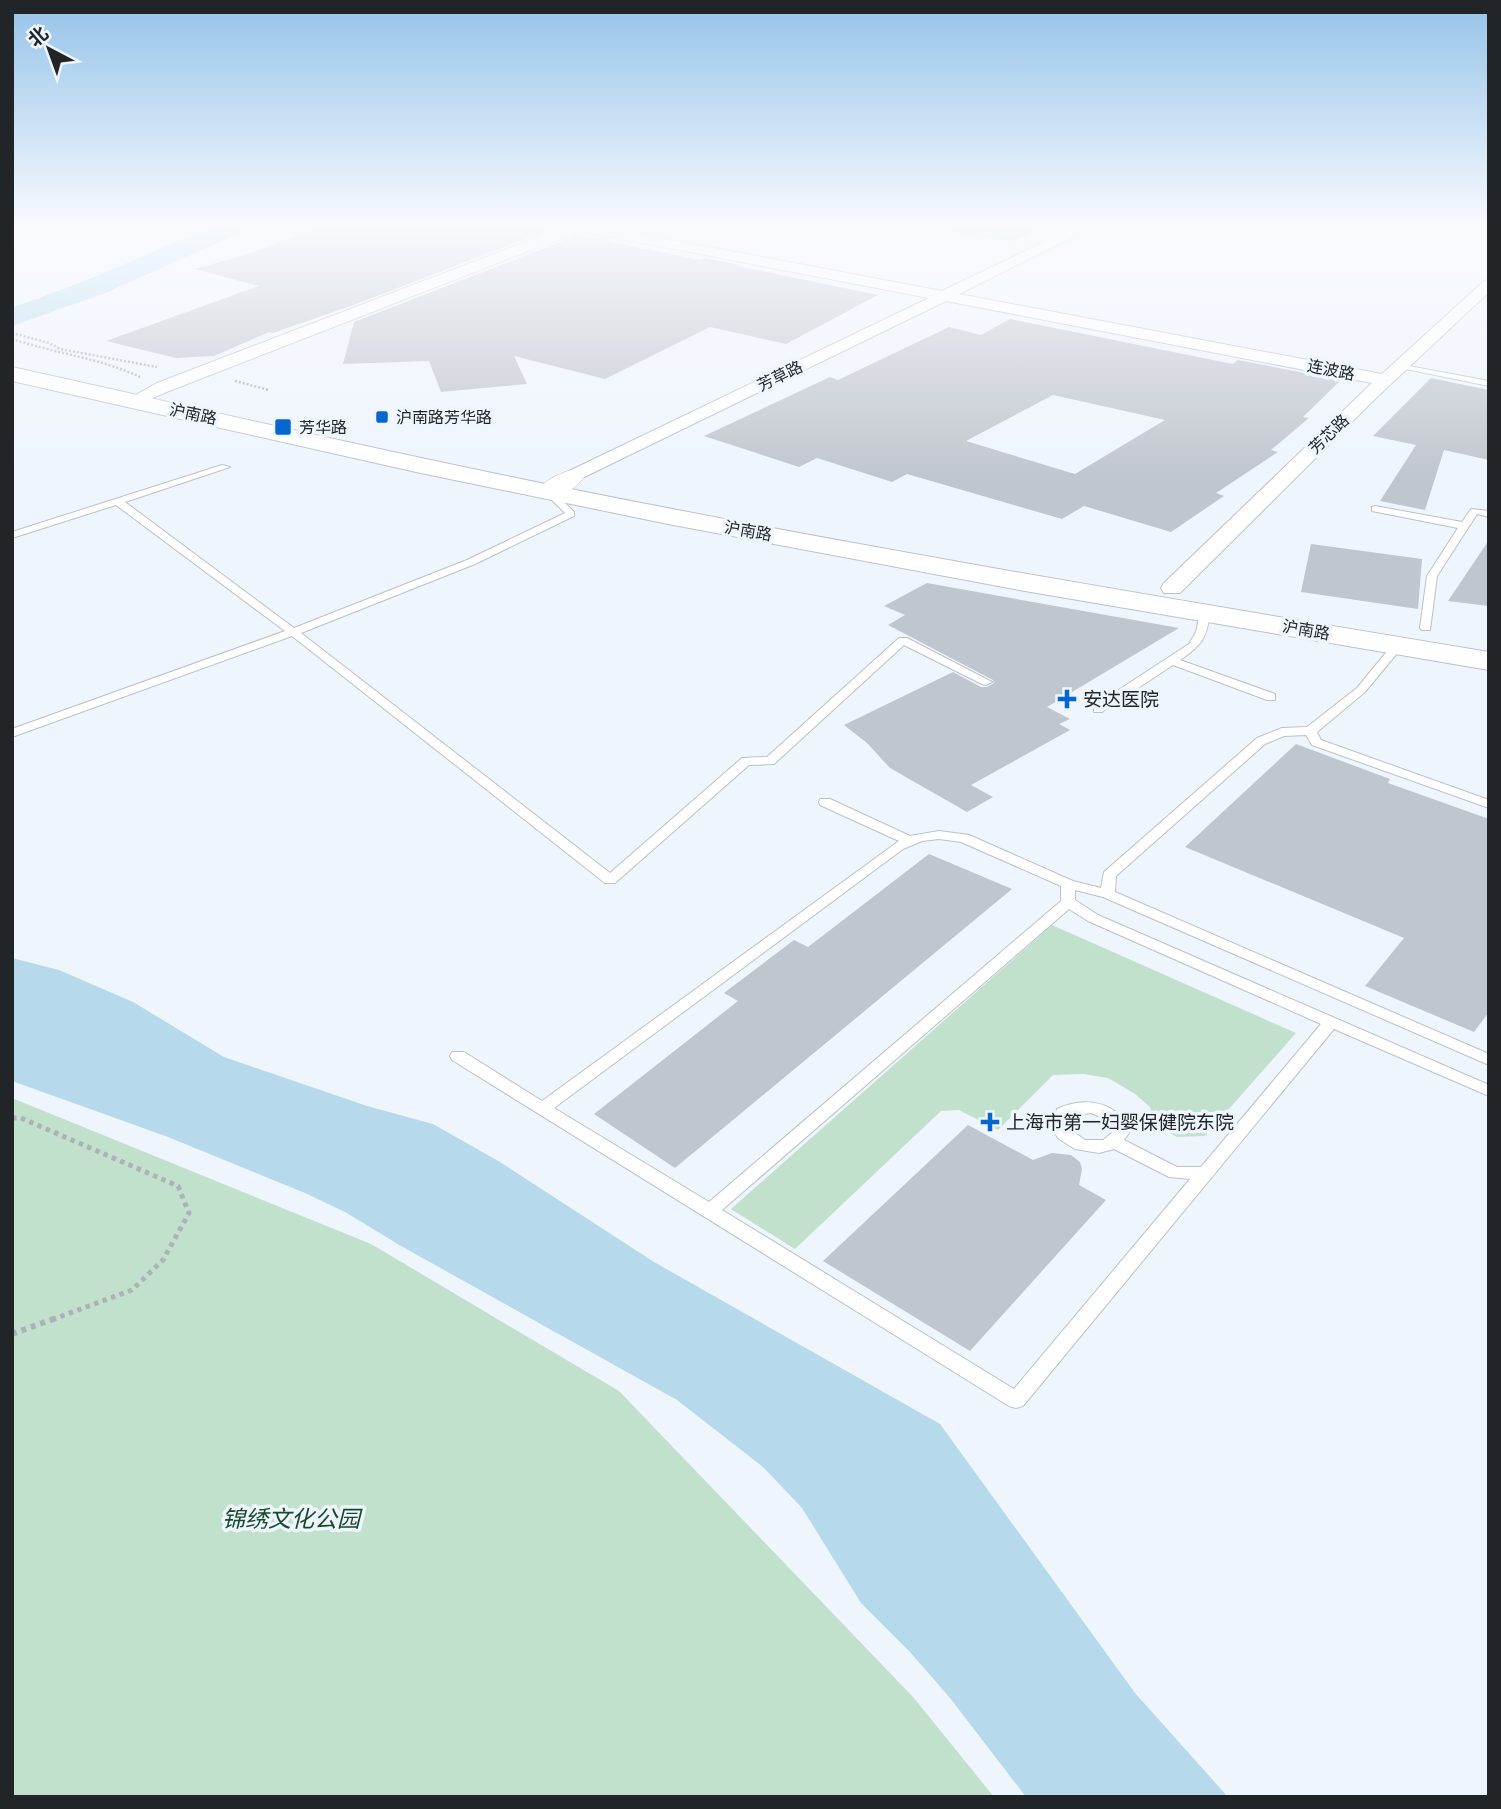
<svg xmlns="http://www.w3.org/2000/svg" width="1501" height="1809" viewBox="0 0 1501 1809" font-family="'Crimson Pro','Noto Sans SC',serif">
<rect width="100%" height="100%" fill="#eff5fd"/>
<g fill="#c2e1cc">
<path d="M919,226h126l-33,16z"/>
<path d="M1052,925l244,108 -91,103 -28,1 -22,-12 -5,-18 -15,-13 -27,-16 -25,-4 -30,1 -55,55 -39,-20 -18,1 -146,138 -64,-40z"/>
<path d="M12,1098l359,146 248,147 295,307 80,99h-982z"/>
</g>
<path fill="#b6daeb" d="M12,958l47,12 74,32 91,55 143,49 66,18 67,38 154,100 286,162 195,269 93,104h-202l-76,-99 -40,-46 -49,-49 -59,-95 -39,-41 -86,-67 -276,-154 -56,-34 -40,-19 -137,-56 -156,-56z"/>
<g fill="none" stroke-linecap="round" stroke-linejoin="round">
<path fill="#b6daeb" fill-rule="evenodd" d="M213,226h34l-3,5 -139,62 -93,33v-18l73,-27z"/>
</g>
<g fill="#c0c6cd" fill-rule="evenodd">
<path d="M320,226h216l15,3 -192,74 -86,30 -4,-1 -55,24 -38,2 -70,-17 153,-55 -64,-17 53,-15z"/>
<path d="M578,235l122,25 5,-2 36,7 -3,1 140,29 -92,49 -76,-17 -105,52 -91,-23 13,28 -86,8 -12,-31 -86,3 11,-42z"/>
<path d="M1010,319l223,45 5,-4 103,20 -38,37 6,1 -38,32 7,2 -62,41 8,3 -53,36 -87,-26 -22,13 -155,-45 -15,8 -75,-24 -18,9 -95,-31 126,-59 8,3 111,-53 32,8zM1053,395l112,25 -90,54 -109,-33z"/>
<path d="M1431,378l58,12v70l-45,-10 -19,60 -45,-9 36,-56 -43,-9z"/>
<path d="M1489,540v66l-41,-5z"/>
<path d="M1311,544l111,15 -4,50 -117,-17z"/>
<path d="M927,583l252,45 -132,79 23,12 -11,5 11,6 -99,55 22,12 -26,15 -77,-44 -23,-25 -23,-18 109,-53 28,15h6l7,-4 -1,-3 -105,-55 17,-10 -21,-9z"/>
<path d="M1296,744l94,35 -2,4 101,36v193l-15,20 -109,-46 39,-48 -219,-91z"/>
<path d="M929,854l83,35 -337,279 -81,-54 144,-113 -14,-8 70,-53 14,7z"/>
<path d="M968,1125l65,35 19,-7 19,2 9,7 2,7 -3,16 27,15 -136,151 -147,-90z"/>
</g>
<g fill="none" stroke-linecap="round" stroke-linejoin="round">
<g stroke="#bcc1c9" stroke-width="2">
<g id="service">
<path d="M1398,364l91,17v5l-88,-18h-3z"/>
<path d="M222,465l8,2 -105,35 169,126 173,-68 98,-47 -19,-19v-4h6l22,22v4l-99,48 -174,69 309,240 132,-115 25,-1 132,-119h8l85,44 -6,3 -4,-1 -78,-39 -130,119 -25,1 -134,118h-10l-313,-247 -280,101v-8l273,-98 -169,-126 -104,33v-6z"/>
<path d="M1375,506l87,16 9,-13 18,2v6l-12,-3 -40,62 -7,54h-8l-2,-2 7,-52 31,-48 -86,-17v-4z"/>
<path d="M1205,610l5,3c-3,25 -9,33 -30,47l95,34v6h-8l-94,-35 -71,47h-8v-6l95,-62 7,-12 4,-19z"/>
<path d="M1397,643l6,3 -38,46 -48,40 4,8 168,60v8l-177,-63 -6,-10 -22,1 -19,8 -149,132 -1,16 374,162v11l-386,-168 -28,-7v10l23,15 391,170v11l-155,-67 -311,377 -7,2 -7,-2 -557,-346 -2,-4 2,-4h12l78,49 357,-260 -79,-36 -1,-3 1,-3h10l80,37 29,-5 30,4 104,46 28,7 3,-16 153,-134 25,-10 25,-1 50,-39 36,-44zM939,839l22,3 100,44v15l-352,301 -155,-94 349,-259 19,-8zM1069,909l19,12 233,103 -120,143h-24l-53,-27 5,-7c-9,-32 -45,-37 -72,-24l-6,19 8,11 16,10 24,4 15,-4 55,28 21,2 -176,210 -292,-179zM1091,1113c10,4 18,8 22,19l-10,8h-18l-18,-13 3,-11z"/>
</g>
</g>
<g stroke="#bcc1c9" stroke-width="2">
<path id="minor" d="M567,226h31l344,65 135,-65h18l-136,68 423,80 102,-93 5,-1v12l-113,106 -196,195h-16l-3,-5 3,-5 208,-200 -426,-82 -374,182 -9,-6 2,-4 364,-175 -349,-67 -411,160 -35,15 -9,-5 32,-18z"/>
</g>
<g stroke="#bcc1c9" stroke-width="1">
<path id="tertiary" d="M572,470l9,2 3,5c-9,13 -28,24 -44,20l-4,-5c8,-11 23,-19 36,-22z"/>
</g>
<g stroke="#bcc1c9" stroke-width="2">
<path id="primary" d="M12,367c180,40 359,82 539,118 311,63 625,115 938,167v18l-470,-80 -351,-66 -252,-52 -404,-91z"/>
</g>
<g stroke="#acb2b8" stroke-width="2.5" stroke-dasharray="2 2" stroke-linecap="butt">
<path d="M12,333l37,10 11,6 97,18"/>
<path d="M12,339c42,14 88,19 128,38"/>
<path d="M235,381l34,9"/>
</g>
<path stroke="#acb2b8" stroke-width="5" stroke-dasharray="4.5 4.5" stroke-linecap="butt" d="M12,1118h9l157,68 11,27 -26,47 -31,30 -81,30"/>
<path stroke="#acb2b8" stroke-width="6" stroke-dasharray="5 5" stroke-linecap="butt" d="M12,1334l44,-16"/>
<use href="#service" fill="#fff" fill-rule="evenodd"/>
<use href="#minor" fill="#fff" fill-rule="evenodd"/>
<use href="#tertiary" fill="#fff" fill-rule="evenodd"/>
<use href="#primary" fill="#fff" fill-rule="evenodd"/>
</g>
<linearGradient id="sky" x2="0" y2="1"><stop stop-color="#94c3e9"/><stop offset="0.47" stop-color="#f8fafe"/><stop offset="1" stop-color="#f8fafe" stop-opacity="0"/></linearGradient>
<rect width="1501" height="479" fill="url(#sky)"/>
<g fill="#0666cf" stroke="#eff5fd" stroke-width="2.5">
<rect x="375" y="410" width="14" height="14" rx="3.5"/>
<rect x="274" y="418" width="18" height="18" rx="3.5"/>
<path d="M1063.5 688.5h7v7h7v7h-7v7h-7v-7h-7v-7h7z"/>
<path d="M986.5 1111.5h7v7h7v7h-7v7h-7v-7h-7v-7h7z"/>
</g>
<g text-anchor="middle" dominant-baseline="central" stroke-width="7" stroke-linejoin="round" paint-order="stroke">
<g font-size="16" fill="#222527" stroke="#eff5fd">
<text transform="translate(1331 370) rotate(11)">连波路</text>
<text transform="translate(780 376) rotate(-26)">芳草路</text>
<text transform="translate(193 414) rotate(12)">沪南路</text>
<text transform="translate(1329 434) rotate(-44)">芳芯路</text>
<text transform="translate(748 531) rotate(10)">沪南路</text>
<text transform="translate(1306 630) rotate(10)">沪南路</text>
</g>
<g font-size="16" fill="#222527" stroke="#eff5fd" text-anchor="start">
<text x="396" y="417">沪南路芳华路</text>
<text x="299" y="427">芳华路</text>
</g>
<g font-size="19" fill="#222527" stroke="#eff5fd" text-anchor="start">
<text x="1083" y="699">安达医院</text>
<text x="1006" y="1122">上海市第一妇婴保健院东院</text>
</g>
<g font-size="23" font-style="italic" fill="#154a2d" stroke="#eff5fd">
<text x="291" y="1519">锦绣文化公园</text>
</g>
</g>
<rect width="1501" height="1809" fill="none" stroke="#222527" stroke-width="28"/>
<g transform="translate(49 49) rotate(319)" stroke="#eff5fd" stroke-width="5" paint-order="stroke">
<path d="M0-5L12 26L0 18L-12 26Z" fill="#222527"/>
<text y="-10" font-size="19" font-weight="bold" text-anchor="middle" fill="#222527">北</text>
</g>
</svg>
